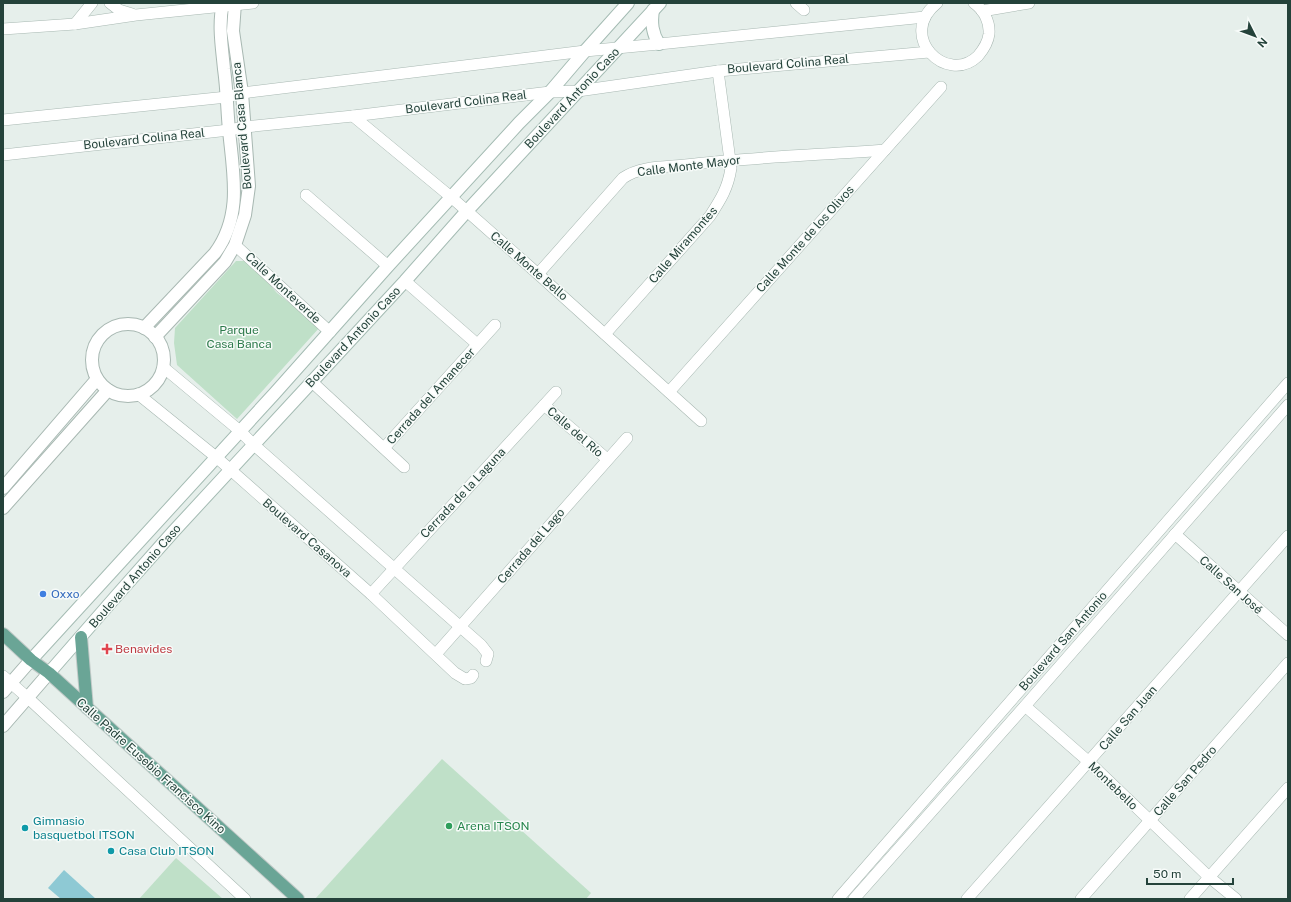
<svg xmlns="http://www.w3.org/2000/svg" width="1291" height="902" viewBox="0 0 1291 902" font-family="'Public Sans',sans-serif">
<rect width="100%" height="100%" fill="#e6efeb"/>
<g fill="#bfe0c8">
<path d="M236,261h13l28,32 43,34 -83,92 -60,-54 -3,-22 1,-15z"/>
<path d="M442,759l149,134 -5,6h-271z"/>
<path d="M176,858l47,41h-84z"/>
</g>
<path fill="#8ec9d4" d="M64,870l32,29h-35l-13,-11z"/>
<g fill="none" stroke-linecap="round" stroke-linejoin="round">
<g stroke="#a8b8b2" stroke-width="12">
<g id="minor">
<path d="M110,3l9,7 13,4"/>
<path d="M796,3l8,7"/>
<path d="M937,3c-41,33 10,83 41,53 5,-6 10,-13 11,-22 1,-12 -5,-24 -15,-31"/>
<path d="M982,11l47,-8"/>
<path d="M75,24l17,-21"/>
<path d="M3,29l72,-5 61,-9 117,-12"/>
<path d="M353,116l98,81 87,77 163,147"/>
<path d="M3,120l224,-23 15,-4 343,-42 74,-7 266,-27"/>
<path d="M3,155l226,-25 16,-3 108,-11 197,-24 28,-1 140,-20 211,-19"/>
<path d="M306,195l82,71"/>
<path d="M235,245l95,87"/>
<path d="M538,274l85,-96c17,-12 42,-11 62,-13 67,-8 133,-10 200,-15"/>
<path d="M405,281l72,63"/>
<path d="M605,334l105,-118c11,-17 18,-28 21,-48l-13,-97"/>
<path d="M163,367l77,64 14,14 227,200 7,9 -2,7"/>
<path d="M311,381l93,86"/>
<path d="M669,392l272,-305"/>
<path d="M138,394l78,63 155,137 84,79 10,6 6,-1 2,-3"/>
<path d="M544,405l63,54"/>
<path d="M384,448l111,-123"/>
<path d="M1175,534l113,101"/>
<path d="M371,594l185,-202"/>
<path d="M436,654l191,-216"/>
<path d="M3,676l25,22 217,201"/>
<path d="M1025,706l64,56 120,115 27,22"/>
<path d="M838,899l450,-516"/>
<path d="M854,899l171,-193 263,-301"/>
<path d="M967,899l321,-363"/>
<path d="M1081,899l207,-236"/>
<path d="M1190,899l98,-111"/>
</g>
</g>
<g stroke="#a8b8b2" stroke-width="14">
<g id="tertiary">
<circle cx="128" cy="360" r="36"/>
<path d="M144,328l71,-75c28,-38 18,-80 14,-123 -2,-20 -2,-40 -5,-61 -2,-22 -6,-44 -1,-66"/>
<path d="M155,337l70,-75 10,-17 10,-30 4,-29 -7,-93 -9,-62 2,-28"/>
<path d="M3,488l94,-109"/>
<path d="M3,508l105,-118"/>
<path d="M3,692l28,-32"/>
<path d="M3,726l46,-53"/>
</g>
</g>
<g stroke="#a4bbb3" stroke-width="14">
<g id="secondary">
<path d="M653,10c-2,13 -1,23 6,34"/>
<path d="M31,660l244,-267 113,-127 131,-143 31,-31 35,-41 43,-48"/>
<path d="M49,673l69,-79 55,-62 232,-251 61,-69 194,-209"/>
</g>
</g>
<g stroke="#c2cac8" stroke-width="14">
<g id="primary">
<path d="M3,634l28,26 18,13 249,226"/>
<path d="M81,637l6,71"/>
</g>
</g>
<use href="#minor" stroke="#fff" stroke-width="11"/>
<use href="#tertiary" stroke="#fff" stroke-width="12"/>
<use href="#secondary" stroke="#fff" stroke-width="12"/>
<use href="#primary" stroke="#6aa596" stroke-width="12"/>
</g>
<circle fill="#3f7fe0" stroke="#f7fbf9" stroke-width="1.5" cx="43" cy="594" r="4"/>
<path fill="#e0444e" stroke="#f7fbf9" stroke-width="1.5" d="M105 643h4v4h4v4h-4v4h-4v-4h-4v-4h4z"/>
<circle fill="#2e9e5b" stroke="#f7fbf9" stroke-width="1.5" cx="449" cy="826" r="4"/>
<g fill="#0f9aa8" stroke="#f7fbf9" stroke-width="1.5">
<circle cx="25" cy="828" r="4"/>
<circle cx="111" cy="851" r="4"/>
</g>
<g text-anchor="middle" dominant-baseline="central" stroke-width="3" stroke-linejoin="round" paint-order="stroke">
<g font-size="12" fill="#24423a" stroke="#f7fbf9">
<text transform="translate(788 64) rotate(-5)">Boulevard Colina Real</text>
<text transform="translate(572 98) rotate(-47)">Boulevard Antonio Caso</text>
<text transform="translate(466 102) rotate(-7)">Boulevard Colina Real</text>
<text transform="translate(242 126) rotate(-95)">Boulevard Casa Blanca</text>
<text transform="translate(144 139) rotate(-6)">Boulevard Colina Real</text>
<text transform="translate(689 166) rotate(-7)">Calle Monte Mayor</text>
<text transform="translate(805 239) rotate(-48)">Calle Monte de los Olivos</text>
<text transform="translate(683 245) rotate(-49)">Calle Miramontes</text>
<text transform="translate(529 266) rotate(41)">Calle Monte Bello</text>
<text transform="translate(283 288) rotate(43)">Calle Monteverde</text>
<text transform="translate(353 337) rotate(-47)">Boulevard Antonio Caso</text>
<text transform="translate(431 396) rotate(-48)">Cerrada del Amanecer</text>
<text transform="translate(575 432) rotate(41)">Calle del Río</text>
<text transform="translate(463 493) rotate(-47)">Cerrada de la Laguna</text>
<text transform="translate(307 538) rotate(41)">Boulevard Casanova</text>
<text transform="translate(531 546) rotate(-49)">Cerrada del Lago</text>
<text transform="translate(135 576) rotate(-49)">Boulevard Antonio Caso</text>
<text transform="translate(1231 585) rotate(42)">Calle San José</text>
<text transform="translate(1063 641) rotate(-49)">Boulevard San Antonio</text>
<text transform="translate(1128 718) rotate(-49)">Calle San Juan</text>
<text transform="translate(151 766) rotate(42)">Calle Padre Eusebio Francisco Kino</text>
<text transform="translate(1185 781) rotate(-49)">Calle San Pedro</text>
<text transform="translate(1113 786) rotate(44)">Montebello</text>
</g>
<g font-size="12" fill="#2d7a4b" stroke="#f7fbf9">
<text x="239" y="330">Parque<tspan x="239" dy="14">Casa Banca</tspan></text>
</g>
<g font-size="12" fill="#366cbe" stroke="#f7fbf9" text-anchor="start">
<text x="51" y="594">Oxxo</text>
</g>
<g font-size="12" fill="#be3a42" stroke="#f7fbf9" text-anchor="start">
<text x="115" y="649">Benavides</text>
</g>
<g font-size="12" fill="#0d838f" stroke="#f7fbf9" text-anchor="start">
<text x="33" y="821">Gimnasio<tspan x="33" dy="14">basquetbol ITSON</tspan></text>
<text x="119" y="851">Casa Club ITSON</text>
</g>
<g font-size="12" fill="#27864d" stroke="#f7fbf9" text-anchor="start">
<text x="457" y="826">Arena ITSON</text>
</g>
</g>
<rect width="1291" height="902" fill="none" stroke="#24423a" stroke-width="8"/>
<g transform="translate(1255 36) rotate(132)" stroke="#f7fbf9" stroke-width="3" paint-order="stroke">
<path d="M0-3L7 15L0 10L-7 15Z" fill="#24423a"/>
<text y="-6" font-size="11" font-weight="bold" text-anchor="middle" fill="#24423a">N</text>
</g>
<path d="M1147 878v6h86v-6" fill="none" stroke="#24423a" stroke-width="2"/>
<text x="1153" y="878" font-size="12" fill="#24423a" stroke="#f7fbf9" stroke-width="3" paint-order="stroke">50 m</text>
</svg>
